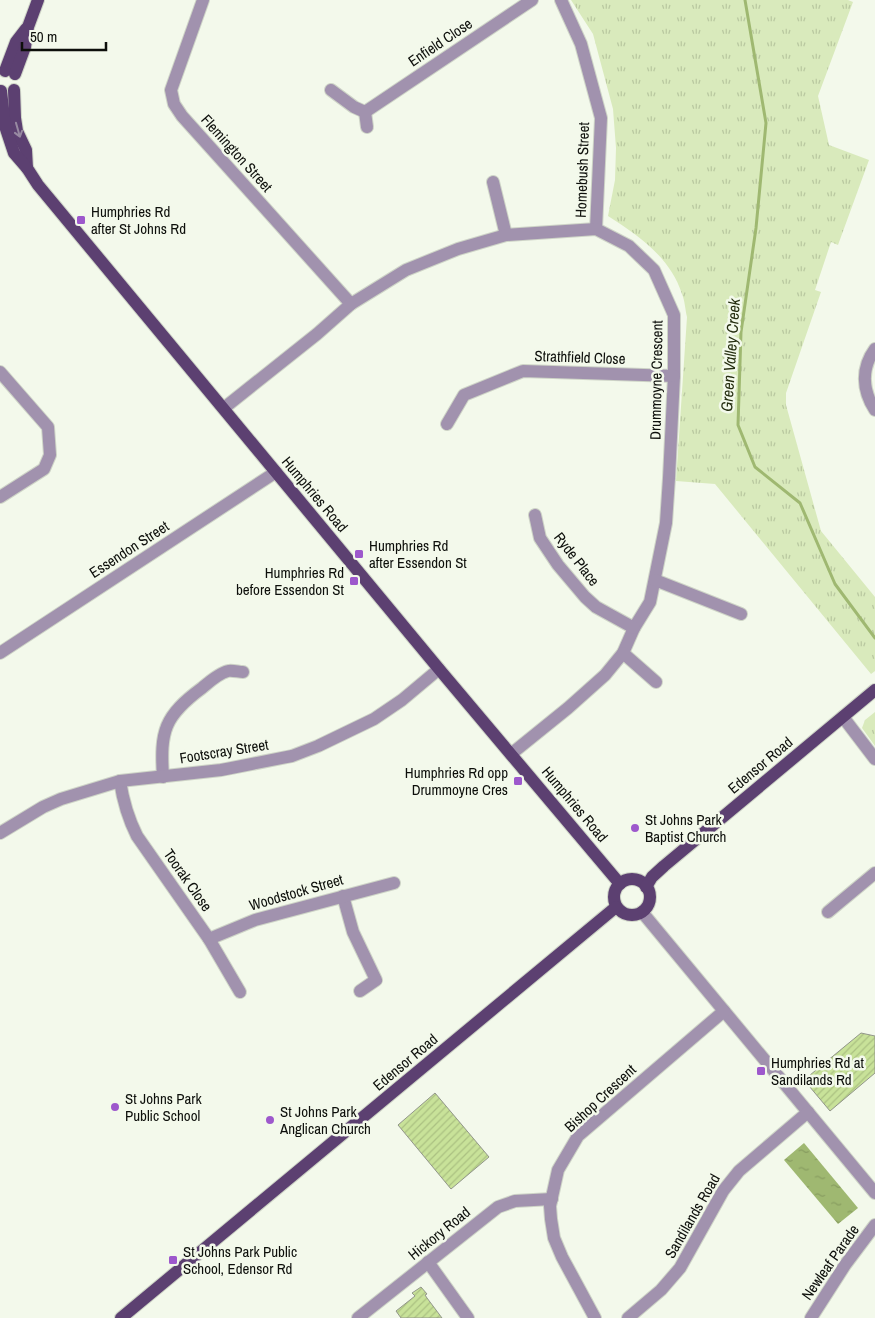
<svg xmlns="http://www.w3.org/2000/svg" width="875" height="1318" viewBox="0 0 875 1318" font-family="'Archivo Narrow',sans-serif">
<defs>
<pattern id="grass-tufts" width="24" height="20" patternUnits="userSpaceOnUse" patternTransform="scale(1.25)"><rect width="24" height="20" fill="#d9eabc"/><path d="M3 7l-1-3M5 7V3M7 7l1-3M15 17l-1-3M17 17v-4M19 17l1-3" fill="none" stroke="#b9c8a0"/></pattern>
<pattern id="water-ripples" width="26" height="14" patternUnits="userSpaceOnUse" patternTransform="scale(1.25)"><rect width="26" height="14" fill="#9fb871"/><path d="M2 4q2-2 4 0t4 0M15 11q2-2 4 0t4 0" fill="none" stroke="#889d60"/></pattern>
<pattern id="building-hatch" width="6" height="6" patternUnits="userSpaceOnUse" patternTransform="scale(1.25)"><rect width="6" height="6" fill="#c8e299"/><path d="M-1 1l2-2M0 6l6-6M5 7l2-2" fill="none" stroke="#abc182"/></pattern>
</defs>
<rect width="100%" height="100%" fill="#f3f9eb"/>
<g fill="url(#grass-tufts)">
<path d="M571,0h277l5,2 -35,94 11,49 40,15 -31,85 -7,-3 -16,48 6,2 -35,101v12l35,126 54,66v74l-4,3 -156,-190 -39,-3 11,-164c-2,-8 -2,-16 -5,-23 -12,-37 -43,-58 -74,-78l7,-36 1,-32 -3,-39 -20,-75z"/>
<path d="M875,712v34l-13,-18 3,-8z"/>
</g>
<path fill="url(#water-ripples)" d="M804,1143l54,65 -20,16 -54,-64z"/>
<g fill="none" stroke-linecap="round" stroke-linejoin="round">
<path stroke="#9fb871" stroke-width="3" d="M745,0l21,123 -10,105 -15,104 -3,93 17,42 45,36 35,81 40,54"/>
</g>
<g fill="url(#building-hatch)" stroke="#92968a">
<path d="M861,1033l14,3v37l-45,38 -26,-31z"/>
<path d="M435,1093l54,64 -38,32 -53,-64z"/>
<path d="M421,1287l6,7 -2,1 2,3 15,20h-41l-5,-7 19,-15 -3,-3z"/>
</g>
<g fill="none" stroke-linecap="round" stroke-linejoin="round">
<g stroke="#ced4c7" stroke-width="14">
<g id="minor">
<path d="M203,0l-32,90 3,14 8,12 169,188"/>
<path d="M561,0l20,44 20,74 -5,111"/>
<path d="M331,90l23,17 11,5 167,-112"/>
<path d="M365,112l2,15"/>
<path d="M493,182l13,53"/>
<path d="M875,349c-14,19 -13,41 0,61"/>
<path d="M0,372l48,55 2,28 -6,14 -44,28"/>
<path d="M224,408l93,-74 34,-30 55,-34 52,-21 48,-14 90,-6 33,17 25,24 20,45v61l-5,102 -3,45 -16,79 -16,26 -11,25 -18,22 -37,33 -57,46"/>
<path d="M447,424l17,-29 59,-24 151,5"/>
<path d="M535,515l5,23 18,27 27,32 11,10 38,21"/>
<path d="M655,580l86,34"/>
<path d="M0,653l276,-181"/>
<path d="M623,653l33,29"/>
<path d="M843,717l32,42"/>
<path d="M163,777c-3,-46 1,-61 39,-89 7,-6 17,-15 26,-17 4,-1 11,1 15,1"/>
<path d="M120,781c3,20 8,37 17,55l72,103 31,53"/>
<path d="M0,833l43,-26 18,-8 59,-18 101,-11 71,-14 26,-10 56,-27 28,-19 37,-31"/>
<path d="M343,896l10,36 23,48 -16,11"/>
<path d="M642,912l233,281"/>
<path d="M828,912l47,-39"/>
<path d="M209,939l46,-19 139,-37"/>
<path d="M428,1262l40,56"/>
<path d="M358,1318l140,-111 17,-6 37,-2"/>
<path d="M595,1318l-33,-61 -8,-19 -3,-19 -1,-13 8,-36 20,-34 146,-125"/>
<path d="M628,1318l33,-28 19,-22 43,-77 16,-20 69,-59"/>
<path d="M811,1318l34,-53 30,-40"/>
</g>
</g>
<g stroke="#ced4c7" stroke-width="14">
<g id="major">
<path d="M5,71l11,-29 10,-13"/>
<path d="M15,74l10,-27 3,-20 10,-27"/>
<path d="M14,90l1,28 2,13 9,19 1,18"/>
<path d="M1,91l4,35 9,27 13,15 11,17 401,484 181,215"/>
<circle cx="632" cy="897" r="18"/>
<path d="M646,887l6,-10 12,-11 211,-176"/>
<path d="M121,1318l495,-411"/>
</g>
</g>
<use href="#minor" stroke="#a192ae" stroke-width="12"/>
<use href="#major" stroke="#5c4071" stroke-width="12"/>
</g>
<defs><path id="oneway-shaft" d="M-6 0H5M1.5-3L5.5 0L1.5 3" fill="none" stroke-width="1.6" stroke-linecap="round" stroke-linejoin="round" transform="scale(1.25)"/></defs>
<use stroke="#988aa2" href="#oneway-shaft" transform="translate(18 130) rotate(74)"/>
<g fill="#9d58cc" stroke="#f3f9eb" stroke-width="2">
<rect x="76" y="215" width="10" height="10" rx="2.5"/>
<rect x="354" y="549" width="10" height="10" rx="2.5"/>
<rect x="349" y="576" width="10" height="10" rx="2.5"/>
<rect x="513" y="776" width="10" height="10" rx="2.5"/>
<circle cx="635" cy="828" r="5"/>
<rect x="756" y="1066" width="10" height="10" rx="2.5"/>
<circle cx="115" cy="1107" r="5"/>
<circle cx="270" cy="1120" r="5"/>
<rect x="168" y="1255" width="10" height="10" rx="2.5"/>
</g>
<g text-anchor="middle" dominant-baseline="central" stroke-width="5" stroke-linejoin="round" paint-order="stroke">
<g font-size="15" fill="#0d0f0b" stroke="#f3f9eb">
<text transform="translate(440 42) rotate(-34)">Enfield Close</text>
<text transform="translate(237 153) rotate(48)">Flemington Street</text>
<text transform="translate(582 170) rotate(-88)">Homebush Street</text>
<text transform="translate(580 357) rotate(2)">Strathfield Close</text>
<text transform="translate(656 380) rotate(-89)">Drummoyne Crescent</text>
<text transform="translate(315 494) rotate(50)">Humphries Road</text>
<text transform="translate(129 549) rotate(-33)">Essendon Street</text>
<text transform="translate(577 559) rotate(52)">Ryde Place</text>
<text transform="translate(224 751) rotate(-9)">Footscray Street</text>
<text transform="translate(760 765) rotate(-40)">Edensor Road</text>
<text transform="translate(575 804) rotate(50)">Humphries Road</text>
<text transform="translate(188 880) rotate(55)">Toorak Close</text>
<text transform="translate(296 892) rotate(-16)">Woodstock Street</text>
<text transform="translate(405 1062) rotate(-40)">Edensor Road</text>
<text transform="translate(600 1098) rotate(-43)">Bishop Crescent</text>
<text transform="translate(692 1216) rotate(-60)">Sandilands Road</text>
<text transform="translate(439 1233) rotate(-39)">Hickory Road</text>
<text transform="translate(830 1262) rotate(-55)">Newleaf Parade</text>
</g>
<g font-size="15" fill="#0d0f0b" stroke="#f3f9eb" text-anchor="start">
<text x="91" y="211">Humphries Rd<tspan x="91" dy="17">after St Johns Rd</tspan></text>
<text x="369" y="545">Humphries Rd<tspan x="369" dy="17">after Essendon St</tspan></text>
<text x="344" y="572" text-anchor="end">Humphries Rd<tspan x="344" dy="17">before Essendon St</tspan></text>
<text x="508" y="772" text-anchor="end">Humphries Rd opp<tspan x="508" dy="17">Drummoyne Cres</tspan></text>
<text x="645" y="819">St Johns Park<tspan x="645" dy="17">Baptist Church</tspan></text>
<text x="771" y="1062">Humphries Rd at<tspan x="771" dy="17">Sandilands Rd</tspan></text>
<text x="125" y="1098">St Johns Park<tspan x="125" dy="17">Public School</tspan></text>
<text x="280" y="1111">St Johns Park<tspan x="280" dy="17">Anglican Church</tspan></text>
<text x="183" y="1251">St Johns Park Public<tspan x="183" dy="17">School, Edensor Rd</tspan></text>
</g>
<g font-size="16" font-style="italic" fill="#262f11" stroke="#f3f9eb">
<text transform="translate(730 355) rotate(-86)">Green Valley Creek</text>
</g>
</g>
<path d="M22 42v8h84v-8" fill="none" stroke="#0d0f0b" stroke-width="2.5"/>
<text x="30" y="42" font-size="15" fill="#0d0f0b" stroke="#f3f9eb" stroke-width="4" paint-order="stroke">50 m</text>
</svg>
